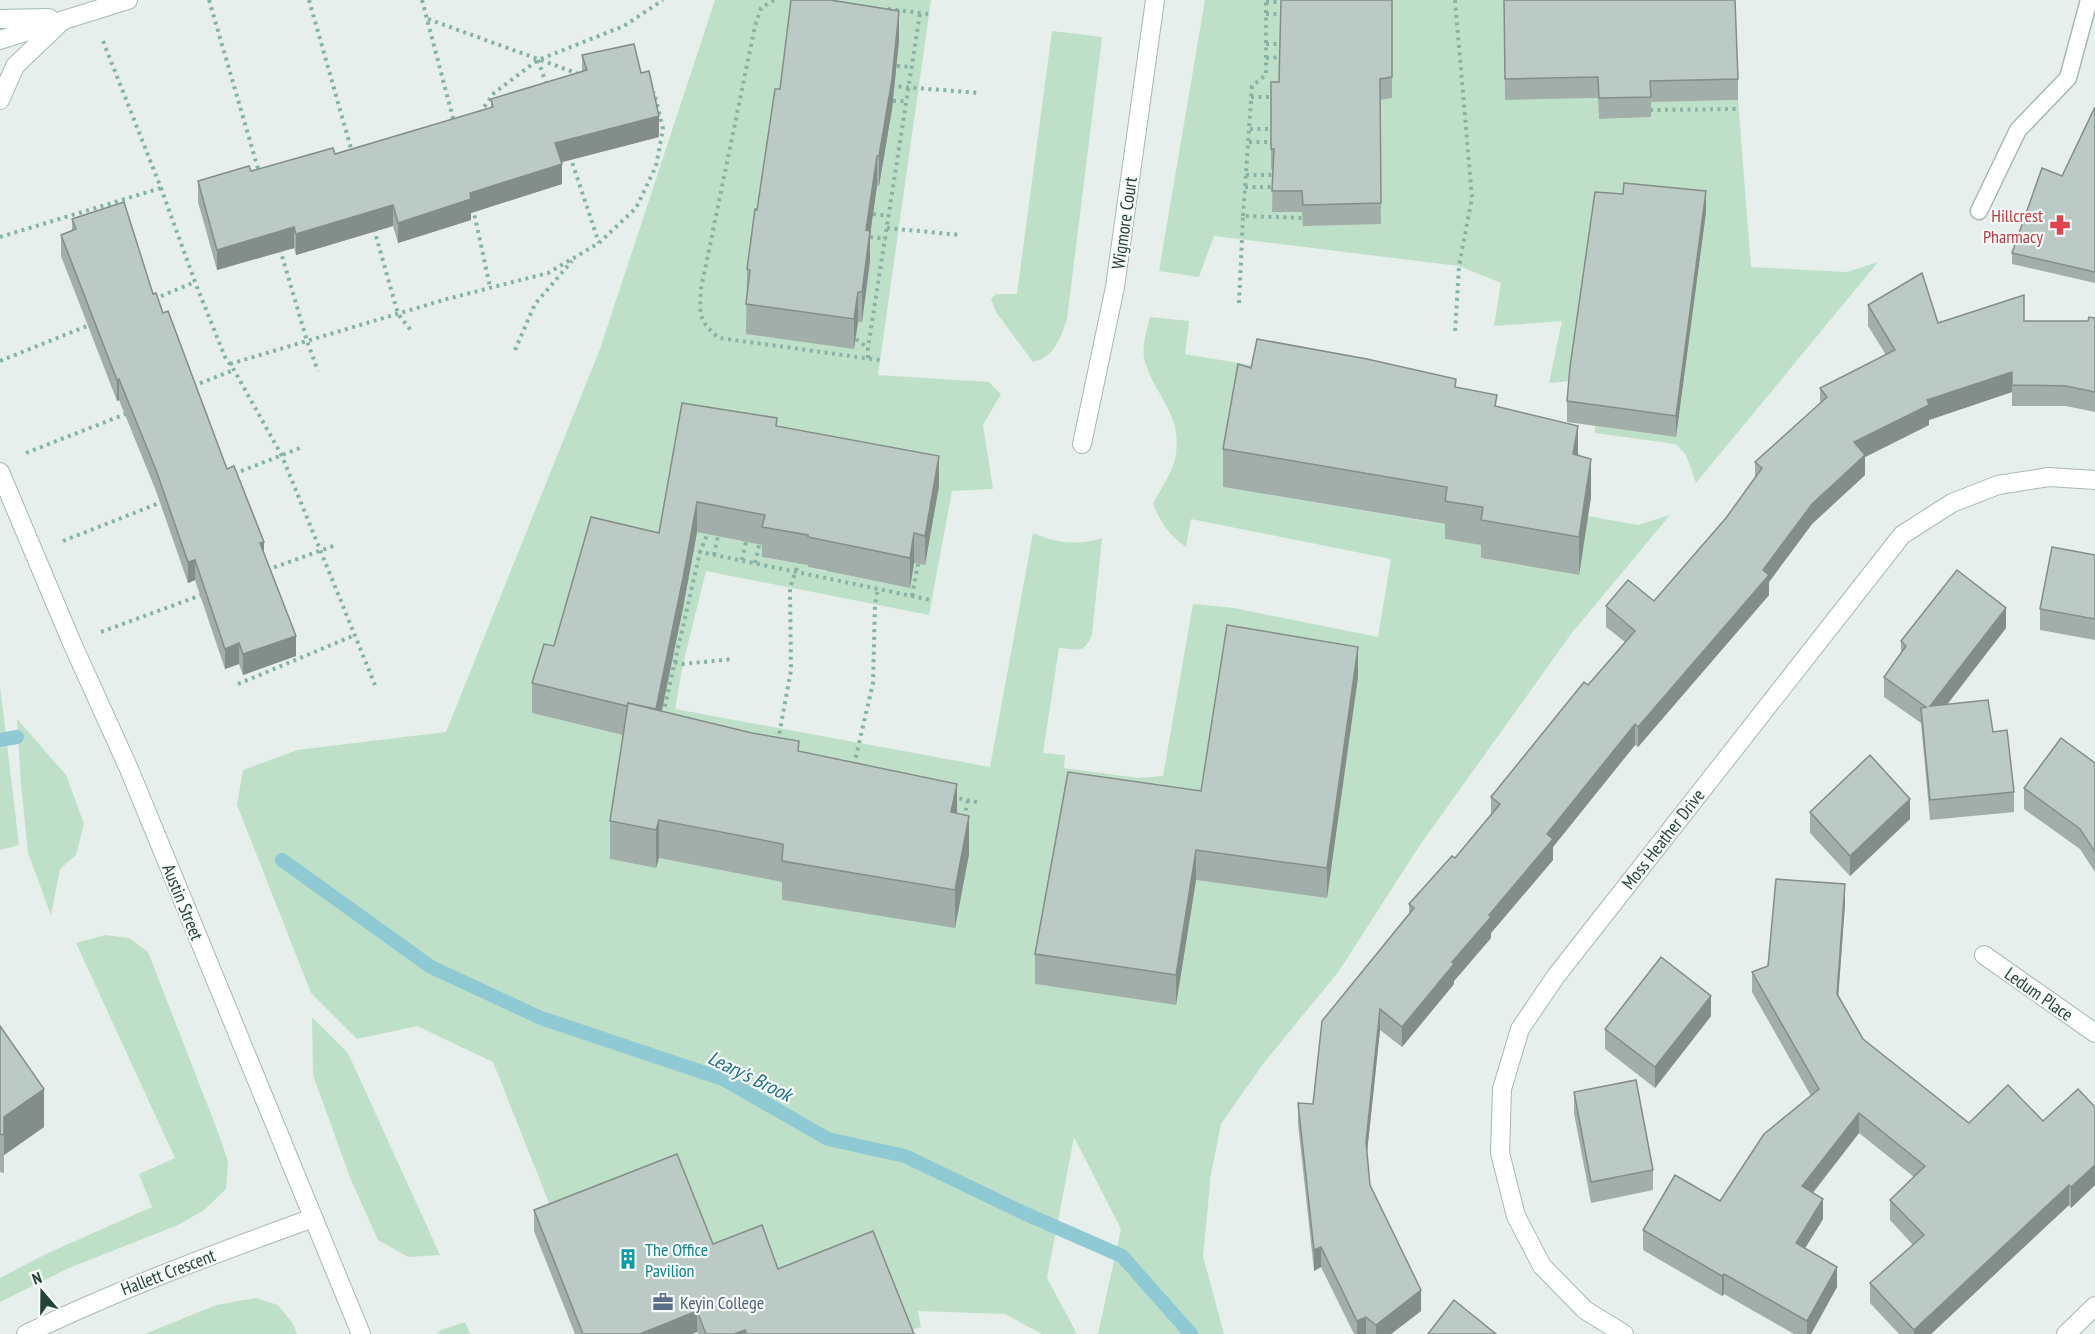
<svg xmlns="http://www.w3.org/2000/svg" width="2095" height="1334" viewBox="0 0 2095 1334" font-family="'PT Sans Narrow',sans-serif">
<rect width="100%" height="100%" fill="#e6efeb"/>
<g fill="#bfe0c8" fill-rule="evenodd">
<path d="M715,0h216l-53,375 111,7 12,12 -18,31 10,64 -41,2 -23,124 -223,-44 -23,93 -8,45 315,58 43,-234c23,10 45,13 69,5l-10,97c-8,20 -16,14 -33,13l-16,105 22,2 -1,13 75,10 24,-2 30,-172 41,4 144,29 13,-78 -200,-40 -5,28c-17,-12 -25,-24 -33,-43 8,-17 21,-32 23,-51 6,-41 -24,-60 -32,-95 -2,-14 3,-27 6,-41l39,4 -4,33 296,50 46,40 53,9 -2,11 -23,-6 -5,32 -16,-3 4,-32 -27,-6 -3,18 -16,-3 5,-31 -24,-5 -3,22 -19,-4 5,-29 -30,-7 -6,28 -16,-3 6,-29 -23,-5 -8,29 -15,-3 5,-29 -25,-5 -7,30 -17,-4 6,-29 -25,-5 -6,29 -19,-3 6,-28 -25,-6 -6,29 -14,-4 -14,85 224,38 -2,14 38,6 -2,13 97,17 10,-59 50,9 32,-10 -99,119 -151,211 -81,126 -76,93 -42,60 -10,50 -8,82 21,78h-126l23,-105 -47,-92 -27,141 30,56h-35l-37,-20 -87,-3 3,16 -17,5 -31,-80 -95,37 -17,-43 -48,19 -36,-90 -122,43 -62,-156 -76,-36 -60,13 -46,-46 -74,-188 6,-35 54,-20 149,-18 154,-383zM792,24l35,5 2,-5 26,4 -1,6 45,7 -3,33h-3l-3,21 3,1 -6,28 3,1 -2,9h-2l-6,32h3l-4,20h-2l-11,74 4,1 -2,17 -4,-1 -4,22 5,2 -3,21h-5l-3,26 -108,-14 4,-34 -3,-1 3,-22h4l3,-21 -5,-1 3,-15h5l12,-61 -5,-2 3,-20h5l2,-20 -4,-1 2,-16 5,-1zM683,433l94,15 -1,8 163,30 -14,79 -11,-2 -4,24 -19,-3 4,-24 -23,-5 -6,24 -18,-4 2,-22 -19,-4 -5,23 -18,-5 3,-24 -23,-4 -4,22 -22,-4 6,-24 -13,-3 2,-7 -10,-2 -5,20 -17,-3 2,-18 -25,-5 -5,20 -17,-4 4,-19 -16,-3zM591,547l81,19 -2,13 18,4 -3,17 -19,-4 -5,23 19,4 -4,19 -19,-4 -6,24 20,4 -4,20 -24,-5 -5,20 -13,-3 -1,7 19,6 -2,16 -22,-5 -3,11 -84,-20 12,-39 10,2zM1227,655l131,22 -31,221 -131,-18 -21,124 -140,-20 33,-182 133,19zM643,754l22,5 -6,26 10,2 2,-9 11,1 5,-24 21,5 -5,29 18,4 7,-31 25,6 -5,28 23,4 5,-25 23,4 -4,24 13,3 -3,14 7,1 6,-28 21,4 -4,28 17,2 5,-26 24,4 -5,29 20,4 5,-27 19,3 -5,29 16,3 7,-28 19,4 -6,28 17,4 -13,73 -173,-27 1,-18 -124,-24 -3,10 -45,-9 11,-80 15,2z"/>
<path d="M1205,0h299l1,100 93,-2 1,21 51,-2v-15l88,-2 13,167 96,5 31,-10 -182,221 -10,-28 -10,-11 -81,-11v-7l81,11 -105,-56 -22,2 13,-62 -68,5 7,-43 -42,-17 -245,-30 -15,41 -40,-6z"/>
<path d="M1052,31l50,6 -35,282c-6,18 -13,39 -34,43l-37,-50 -5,-13 5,-5h21z"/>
<path d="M0,686l19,159 -19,5z"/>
<path d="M17,719l49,56 18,49 -8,31 -16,14 -9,46 -23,-62 -7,-70z"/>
<path d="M105,935l24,3 19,14 68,175 12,34 -2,28 -22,21 -26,15 -109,43 -69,34v-24l46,-24 106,-47 -13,-33 36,-16 -99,-215z"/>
<path d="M312,1017l36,36 92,202 -32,2 -30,-17 -27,-60 -38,-105z"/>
<path d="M256,1298l22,7 15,19 4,10h-152l71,-29z"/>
<path d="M465,1322l5,12h-33l4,-4z"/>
</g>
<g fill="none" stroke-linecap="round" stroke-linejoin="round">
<g stroke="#8ec9d4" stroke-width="14">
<path d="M0,740l17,-3"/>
<path d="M282,860l149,107 110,51 182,61 105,60 77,17 121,58 96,42 69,78"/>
</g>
<g stroke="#a8b8b2" stroke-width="19">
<path id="lane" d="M1979,211l39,-81 50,-52 21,-78"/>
</g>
<g stroke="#a8b8b2" stroke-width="20">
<g id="street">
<path d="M1082,444l33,-157 40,-287"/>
<path d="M0,472l72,171 57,126 232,565"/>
<path d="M1984,955l111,78"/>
<path d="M26,1334c94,-45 190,-81 287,-116"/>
<path d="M1624,1334l-39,-24 -43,-44 -26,-50 -16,-63 2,-64 18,-60 36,-53 346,-441 50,-32 46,-18 51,-8 46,3"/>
<path d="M2066,1334l29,-28"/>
</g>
</g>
<g stroke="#a4bbb3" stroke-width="20">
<g id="secondary">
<path d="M0,19l49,-1"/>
<path d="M0,40l128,-40"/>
<path d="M0,100l15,-34 46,-44"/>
</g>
</g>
<g stroke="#86b3a5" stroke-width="4" stroke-dasharray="3 4.5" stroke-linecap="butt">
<path d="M209,0l50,172"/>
<path d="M309,0l43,152"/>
<path d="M422,0l32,122"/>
<path d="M774,0l-13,8 -6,18 -54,263c-2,25 -2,33 18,49l161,22"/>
<path d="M1455,0l17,198 -13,68 -4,66"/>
<path d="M1266,2h18"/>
<path d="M888,9l41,5"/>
<path d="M1266,14h17"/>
<path d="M428,19l151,55"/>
<path d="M103,41l58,147 34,94 30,75 9,13 48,86 93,229"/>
<path d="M1266,44h17"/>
<path d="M1266,58l17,-1"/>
<path d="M538,60l9,26"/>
<path d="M897,66l14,1"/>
<path d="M891,86l89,7"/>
<path d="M1251,97h24"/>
<path d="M893,101h14"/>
<path d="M1650,110l89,-1"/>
<path d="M480,113l14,-20 44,-33 86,-34 39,-26"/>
<path d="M1250,129h25"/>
<path d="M1249,142h26"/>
<path d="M570,156l29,87"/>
<path d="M1246,175h31"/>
<path d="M1245,187h32"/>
<path d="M473,208l17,79"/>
<path d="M873,214l16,2"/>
<path d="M1243,216l9,-130 14,-11v-75"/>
<path d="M887,228l74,7"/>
<path d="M374,229l24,85 15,19"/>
<path d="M0,237l161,-49"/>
<path d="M870,237l16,2"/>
<path d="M280,249l27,92 11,30"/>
<path d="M154,299l41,-17"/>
<path d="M1239,303l4,-87 59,2"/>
<path d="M856,339l12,9"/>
<path d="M515,350l20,-46 37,-43"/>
<path d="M868,358v-10l52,-335"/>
<path d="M0,361l92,-37"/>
<path d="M230,364l217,-65 101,-26 51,-30 37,-35 20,-42 7,-37 -9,-37"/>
<path d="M193,386l41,-16"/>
<path d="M26,453l102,-40"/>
<path d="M234,474l66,-26"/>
<path d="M63,541l99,-39"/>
<path d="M691,550l240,50"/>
<path d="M714,555l5,-24"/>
<path d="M742,560l5,-23"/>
<path d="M755,563l5,-22"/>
<path d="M267,570l69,-25"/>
<path d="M912,596l6,-32"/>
<path d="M101,632l103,-38"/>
<path d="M667,661l16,3 50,-5"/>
<path d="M238,684l117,-49"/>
<path d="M663,714l37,-162 9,-22"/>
<path d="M778,741l13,-71 -1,-82 10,-29"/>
<path d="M854,765l19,-82 2,-79 3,-16"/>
<path d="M952,797l29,6"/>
<path d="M964,818l4,-18"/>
</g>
<use href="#lane" stroke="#fff" stroke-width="16"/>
<use href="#street" stroke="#fff" stroke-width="18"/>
<use href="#secondary" stroke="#fff" stroke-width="18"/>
</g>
<g fill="#a1aea9">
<path d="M1392,0v98l-12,2 1,124 -78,2 -1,-14h-30l1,-43h-2v-87h8z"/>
<path d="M1504,0l234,79v21l-87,2v15l-52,2 -1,-21 -93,2z"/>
<path d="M899,41l-7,68 -13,77h-2l-7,49v26l-8,61h-4l-4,27 -108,-15 1,-65 33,-180z"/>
<path d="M582,55l59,18 18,64 -98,25 1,22 -91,29v7l-73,23 -5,-17 -97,29 -2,-7 -77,22 -19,-68v-21l53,-10 84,-17 156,-46v-9l91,-27z"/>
<path d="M2095,107v176l-83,-19v-11l50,-77z"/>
<path d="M1706,212l-30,225 -109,-15v-21z"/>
<path d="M72,219l81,75 10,19 64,156 37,85 32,102 -53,19 -4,-11 -14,5 -30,-89 -7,3 -32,-92 -37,-91 -2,1 -56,-145v-21l11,-5z"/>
<path d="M1868,305l70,18 150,-2 7,-3v94l-29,-6h-54v-14l-83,28v5l-64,32v18l-53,49 -43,58v13l-131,152 -3,-2 -82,102v13l-62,73v5l-37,43v3l-52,63 -22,-17 -13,122 3,33 51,126 -30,23h-37l-33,-67 -7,4 -16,-147v-21l15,1 96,-189v-11l46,-46 36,-44v-17l134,-155 -19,-15v-21l48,-5 72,-83 29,-40v-16l65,-58v-16l66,-33 -18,-29z"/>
<path d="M1251,368l205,19 41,19 81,50 13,41 -12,78 -98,-17v-13l-36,-6v-15l-222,-37v-38z"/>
<path d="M777,427l162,59 -14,79 -11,-2 -4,25 -102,-21v-2l-46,-8v-12l-65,-13 -14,76 -21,103 137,40 158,62 12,41 -14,74 -173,-28v-18l-123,-24 -3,10 -46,-9v-38l13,-86 -91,-22v-30l22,-37 105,-113z"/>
<path d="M2095,555v85l-55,-10v-21z"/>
<path d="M2006,628l-59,77 46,27 21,60v20l-84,8 -9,-97 -37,-26v-20l17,-24v-12z"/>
<path d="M1358,677l-31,221 -131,-18 -20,125 -141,-21v-30l166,-163z"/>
<path d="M2095,763v109l-15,-23 -56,-40v-21z"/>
<path d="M1810,812l100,7 -60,57 -40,-43z"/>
<path d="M1845,904l-7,93 25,42 106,84 74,-2 52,-14v78l-24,23 -2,-3 -138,129h-32l-29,-31v-20l43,-38 -23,-25v-20l24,-23 -55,-44 -46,60 10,26 -18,29 32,39 -26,47h-17l-70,-40 -2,2 -79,-46v-20l77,-29 91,-105 -59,-104v-20l16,-6z"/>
<path d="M1711,1016l-56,72 -50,-39v-20z"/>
<path d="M0,1026l44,101 -40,28v18l-4,-1z"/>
<path d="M1574,1092l79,78v20l-62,13 -17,-90z"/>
<path d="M534,1210l179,34 65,25 136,65h-216l-1,-2 -5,2h-117l-41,-103z"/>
</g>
<g fill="#838d89">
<path d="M899,11v30l-7,68 -13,77v-30z"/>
<path d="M659,116v21l-104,27v-21z"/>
<path d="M877,156v30l-7,49v26l-8,61v-30l4,-62z"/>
<path d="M562,164v20l-91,29v7l-73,23v-20l72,-30z"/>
<path d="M1706,191v21l-30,225v-21z"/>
<path d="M393,205v21l-97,29v-21z"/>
<path d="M294,227v21l-77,22v-20z"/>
<path d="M858,292v30l-4,27v-30z"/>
<path d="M2012,372v20l-83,28v5l-64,32v18l-53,49 -43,58v13l-131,152v-20l125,-157 91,-128 73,-42z"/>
<path d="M119,379v21l-2,1v-21z"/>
<path d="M1578,426v38l-5,-10z"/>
<path d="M939,456v30l-14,79v-29z"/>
<path d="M1591,459v38l-12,78v-38z"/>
<path d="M697,502v30l-14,76 -28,134v-30z"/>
<path d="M914,533v30l-4,25v-30z"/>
<path d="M264,542v21l-4,-20z"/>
<path d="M195,560v20l-7,3v-21z"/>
<path d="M2006,608v20l-76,98v-20z"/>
<path d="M296,636v20l-53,19v-21z"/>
<path d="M239,643v21l-14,5v-20z"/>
<path d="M1358,647v30l-31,221v-30z"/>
<path d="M1635,724v21l-82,102v13l-62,73v5l-37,43v3l-52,63v-20l87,-112 58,-81z"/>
<path d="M957,784v38l-6,-10z"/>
<path d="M1910,799v20l-60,57v-20z"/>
<path d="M969,816v38l-14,74v-38z"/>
<path d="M659,820v38l-3,10v-38z"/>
<path d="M1196,850v30l-20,125v-30z"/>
<path d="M1845,884v20l-8,110v-20z"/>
<path d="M1711,996v20l-56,72v-21z"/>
<path d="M1380,1009v21l-14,132v-20z"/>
<path d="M44,1089v38l-40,28v18v-56z"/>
<path d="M1859,1113v20l-57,73v-20z"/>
<path d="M2095,1165v20l-24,23v-21z"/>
<path d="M2069,1185v20l-138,129h-17v-4z"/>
<path d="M1823,1199v20l-27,44v-20z"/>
<path d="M1321,1247v20l-7,4v-21z"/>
<path d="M1837,1267v20l-26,47h-4v-13z"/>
<path d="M1724,1274v20l-2,2v-20z"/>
<path d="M1421,1290v21l-30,23h-15v-9z"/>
<path d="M697,1311v21l-5,2h-52z"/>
<path d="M1366,1317v17h-9v-13z"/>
<path d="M745,1330v4h-11z"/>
</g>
<g fill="#bbcac4" stroke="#838d89" stroke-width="1.5">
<path d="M791,0h39l69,11 -7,68 -13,77h-2l-11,74 4,1 -8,61h-4l-4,27 -108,-15 4,-34 -3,-1 8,-60 2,1 18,-121h5z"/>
<path d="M1281,0h111v77l-12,2 1,124 -78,2 -1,-14h-30l2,-42h-3v-67h8z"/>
<path d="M1504,0h231l3,79 -88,2 1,16 -52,1 -1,-21 -93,2z"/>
<path d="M634,44l7,29 8,-2 10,45 -104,27 7,21 -92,29 1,6 -73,24 -5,-18 -97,29 -2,-7 -77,23 -19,-69 51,-15 2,5 82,-23 2,6 158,-47 -2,-8 96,-29 -5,-15z"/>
<path d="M2095,107v165l-83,-19 30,-85 20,8z"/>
<path d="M1624,183l82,8 -30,225 -109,-15 3,-34 25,-175 28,2z"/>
<path d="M124,202l29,92 3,-1 7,20 5,-2 59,158 7,-3 30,76 -4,1 36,93 -53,18 -4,-11 -14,6 -30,-89 -7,2 -32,-92 -37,-91 -2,1 -56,-145 15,-6 -4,-10z"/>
<path d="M1922,273l16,50 86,-28v26h64l1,-4 6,1v74l-29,-6 -54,-1v-13l-85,28 2,5 -75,37 11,13 -53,49 -49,66 6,5 -131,152 -3,-3 -88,110 6,5 -64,76 2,2 -39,45 2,2 -52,63 -22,-18 -14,133 4,43 51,105 -45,35 -10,-8 -9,4 -36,-74 -7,3 -16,-147 15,1 9,-83 92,-113 -5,-4 43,-48 3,2 45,-54 -9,-7 93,-115 4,3 47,-54 -29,-25 22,-26 26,21 72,-83 36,-50 -7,-6 72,-65 -7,-9 75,-38 -27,-45z"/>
<path d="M1257,339l110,20 89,20 -1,8 42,8 -2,11 83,20 -5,28 18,5 -12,78 -98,-17 2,-13 -38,-6 2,-14 -224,-38 15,-85 13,4z"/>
<path d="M682,403l95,15 -1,8 163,30 -14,80 -11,-3 -4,25 -102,-21v-2l-46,-8 3,-12 -68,-13 -14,76 -27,131 -28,-6 -1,3 -95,-23 12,-39 10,2 37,-129 68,16z"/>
<path d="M2052,547l43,8v64l-55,-10z"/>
<path d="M1957,570l49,38 -76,98 58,-6 5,32 14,-2 7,62 -84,8 -9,-92 5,-1 -42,-30 22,-31 -5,-5z"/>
<path d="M1227,625l131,22 -31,221 -131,-18 -20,125 -141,-21 33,-182 133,19z"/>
<path d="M628,703l124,30 47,8 -1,10 159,33 -6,28 18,4 -14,74 -173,-29 1,-17 -124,-24 -3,10 -46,-9z"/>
<path d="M2061,738l34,25v89l-15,-23 -56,-41z"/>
<path d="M1870,755l40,44 -60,57 -40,-44z"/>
<path d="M1776,879l69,5 -8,110 26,45 106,84 39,-38 35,36 35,-32 17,18v58l-24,22 -2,-2 -155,145 -44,-47 54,-48 -34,-35 35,-34 -66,-53 -57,73 21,13 -27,44 41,24 -30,54 -83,-47 -2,2 -79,-46 32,-55 45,26 44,-67 55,-45 -67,-117 16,-6z"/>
<path d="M1661,957l50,39 -56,71 -50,-38z"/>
<path d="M0,1026l44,63 -40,28v18l-4,-1z"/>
<path d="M1636,1080l17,90 -62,12 -17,-90z"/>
<path d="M677,1154l36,90 49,-19 16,44 95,-38 41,103h-167l-2,-4 -11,4h-28l-9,-23 -57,23h-57l-49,-124z"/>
<path d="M1454,1300l42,34h-68z"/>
</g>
<defs>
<g id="pharmacy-bare" transform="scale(1.62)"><path d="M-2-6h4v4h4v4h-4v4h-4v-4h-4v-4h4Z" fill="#e0444e" stroke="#f7fbf9" stroke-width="2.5" paint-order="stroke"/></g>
<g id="building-bare" transform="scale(1.62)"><path d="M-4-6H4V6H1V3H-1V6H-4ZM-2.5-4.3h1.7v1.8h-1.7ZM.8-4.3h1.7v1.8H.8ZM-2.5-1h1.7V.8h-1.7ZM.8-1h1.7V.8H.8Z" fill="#0f9aa8" stroke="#f7fbf9" stroke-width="2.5" paint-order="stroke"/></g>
<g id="office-bare" transform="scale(1.62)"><path d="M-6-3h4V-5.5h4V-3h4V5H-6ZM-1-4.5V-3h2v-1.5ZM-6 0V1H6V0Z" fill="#5c6f8a" stroke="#f7fbf9" stroke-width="2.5" paint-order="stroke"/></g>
</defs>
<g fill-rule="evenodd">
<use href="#pharmacy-bare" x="2060" y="225"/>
<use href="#building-bare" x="628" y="1259"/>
<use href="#office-bare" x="663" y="1302"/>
</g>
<g text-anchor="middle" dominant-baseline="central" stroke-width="4.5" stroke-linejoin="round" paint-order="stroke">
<g font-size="18" fill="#be3a42" stroke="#f7fbf9" text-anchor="end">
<text x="2043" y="215">Hillcrest<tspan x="2043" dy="21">Pharmacy</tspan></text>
</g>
<g font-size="18" fill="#24423a" stroke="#f7fbf9">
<text transform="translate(1124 223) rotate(-82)">Wigmore Court</text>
<text transform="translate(1663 839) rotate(-52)">Moss Heather Drive</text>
<text transform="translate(183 902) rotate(68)">Austin Street</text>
<text transform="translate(2039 994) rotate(35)">Ledum Place</text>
<text transform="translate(168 1272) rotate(-21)">Hallett Crescent</text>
</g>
<g font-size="18" fill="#0d838f" stroke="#f7fbf9" text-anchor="start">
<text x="645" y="1249">The Office<tspan x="645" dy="21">Pavilion</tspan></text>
</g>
<g font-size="18" fill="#4e5e75" stroke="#f7fbf9" text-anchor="start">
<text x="680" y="1302">Keyin College</text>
</g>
<g font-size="20" font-style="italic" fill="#1c6f80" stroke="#f7fbf9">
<text transform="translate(750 1076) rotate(26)">Leary's Brook</text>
</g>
</g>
<g transform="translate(42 1292) rotate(340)" stroke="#f7fbf9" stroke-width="4.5" paint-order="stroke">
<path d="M0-4.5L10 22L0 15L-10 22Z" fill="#24423a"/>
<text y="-9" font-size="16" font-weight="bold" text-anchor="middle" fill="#24423a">N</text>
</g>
</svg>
